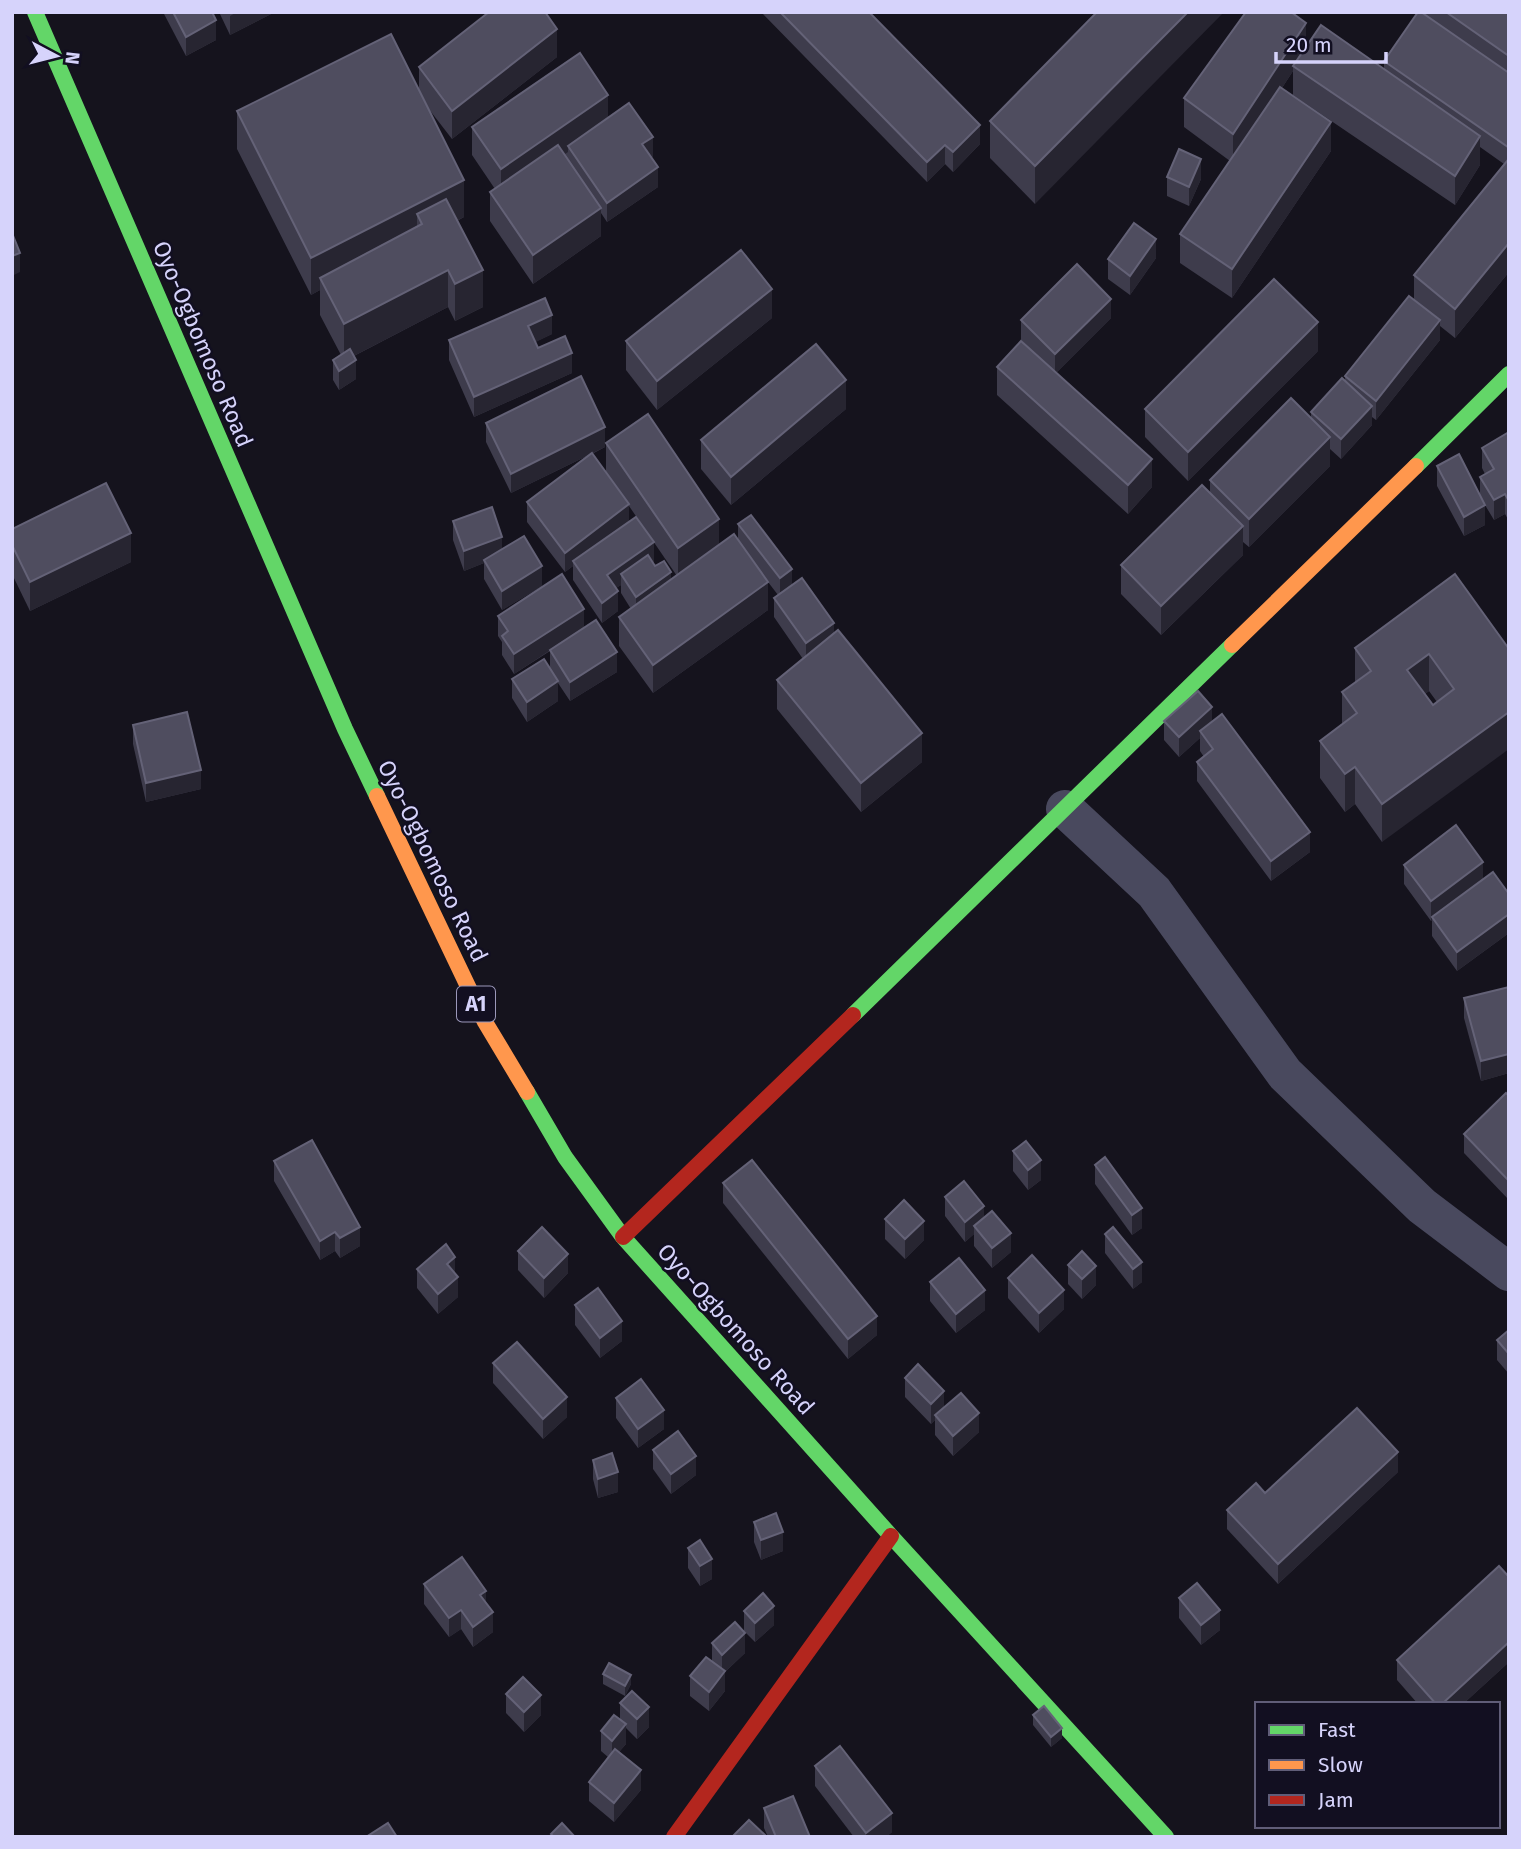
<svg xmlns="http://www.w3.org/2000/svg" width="1521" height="1849" viewBox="0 0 1521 1849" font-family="'Fira Sans',sans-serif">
<rect width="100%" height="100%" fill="#15131d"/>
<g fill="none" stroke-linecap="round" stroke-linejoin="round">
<path stroke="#49495e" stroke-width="38" d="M1065,809l89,83 131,182 137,132 87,66"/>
<g stroke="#63d668" stroke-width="16">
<path d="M35,12l310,717 32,67"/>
<path d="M1416,466l93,-92"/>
<path d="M853,1015l379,-370"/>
<path d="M527,1092l38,65 58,80 268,299 275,301"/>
</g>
<g stroke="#ff974d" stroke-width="16">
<path d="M1232,645l184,-179"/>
<path d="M377,796l108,226 42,70"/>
</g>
<g stroke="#b3261e" stroke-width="16">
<path d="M623,1237l230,-222"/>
<path d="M674,1837l217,-301"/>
</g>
</g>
<g fill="#3e3c4c" fill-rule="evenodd">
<path d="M163,12h49l4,28 -30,16z"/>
<path d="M219,12h56l-45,23z"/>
<path d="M761,12h108l111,132 -27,28 -8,-8 -18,18z"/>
<path d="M1097,12l-62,192 -45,-46v-37z"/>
<path d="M1418,12h91v260l-54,66 -15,-12v14l-64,80 -4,-3v8l-31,34 -11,-10v17l-81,81 -6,-5v13l-82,80 -40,-41v-29l89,-72v-13l101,-62v-6l34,-31v-5l69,-77v-24l90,-111 -24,-17v18l-25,40 -162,-110v-24l-11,17 49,63 -99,147 -52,-35v-29l50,-73 -46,-34v-29l122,-51 78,22v-8z"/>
<path d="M557,57l-105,82 -24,-31 36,109 -7,4 26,86 -28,14 -7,-14 -94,49 2,23 -17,11 -6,-10v-20l8,-5 -21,-40v-25l-9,5 -74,-146v-38l182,-22v-22z"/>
<path d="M608,117l45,40h-2l7,30 -51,35 -6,-9v23l-68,48 -43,-63v-29l5,-3 -23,-34v-28z"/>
<path d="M1167,177l34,2 -12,27 -22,-10z"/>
<path d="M1156,258l-26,37 -22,-16v-20z"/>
<path d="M772,318l-115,92 -31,-40v-29z"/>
<path d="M1111,318l-55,55 96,114 -24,27 -131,-119v-28l31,-20 -7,-7v-20z"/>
<path d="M552,334l-17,8 3,6 34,25 -98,44 -25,-57v-20z"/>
<path d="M1318,351l-130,130 -43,-44v-28z"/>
<path d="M846,409l-115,96 -30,-36v-29z"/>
<path d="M486,423l119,24 -13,7 24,33 -10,-15v-29l113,102 19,-5v-16l96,109 88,129 -61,50 -84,-103v-29l26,-21 -29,-42v-19l4,-3 -10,-13v28l-115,83 -34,-47v-29l12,-8 -10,-16v-8l-5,3 2,23 -16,12 -29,-43v-14l-8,6 -38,-50v-20l64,-48 -80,39 -25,-51zM629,506l48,70 -6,4 -16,-14 -26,-44z"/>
<path d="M1509,432v89l-4,-7 -11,6 -9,-15v20l-21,11 -27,-50v-20l43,29v-18l5,-3 -3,-6v-20z"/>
<path d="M453,521l49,28 40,37 -40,24 -18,-31v-16l-20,8 -11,-31z"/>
<path d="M12,529l119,33 -101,49 -18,-37z"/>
<path d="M498,616l86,12 33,44 -47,29 -12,-18v18l-31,21 -15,-24v-19l38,-11v-17l-36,23 -12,-19v-13l-4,-6z"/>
<path d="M1355,648l154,1 -127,193 -27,-38 -10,8 -25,-34v-37l22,-16v-33l13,-9zM1429,691l8,11 -4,3 -8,-11z"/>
<path d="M1164,721l48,1 98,130 -39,29 -74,-100v-19l7,-5 -4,-6v-13l-21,19 -15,-17z"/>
<path d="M133,725l68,64 -55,13 -13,-58z"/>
<path d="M1404,865l79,15 26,14v39l-52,38 -25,-35v-16l-1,1 -27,-37z"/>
<path d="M1509,987v86l-28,8 -17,-63v-20z"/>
<path d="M1509,1096v104l-45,-47v-19z"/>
<path d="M1013,1151l28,29 -13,10 -15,-19z"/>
<path d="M274,1161l86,85 -20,12 -5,-7 -15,9 -46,-79z"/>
<path d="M1095,1165l47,63 -10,7 -37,-51z"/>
<path d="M723,1183l154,152 -29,24 -125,-156z"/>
<path d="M945,1197l39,21 27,34 -19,16 -18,-22v-12l-9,8 -20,-26z"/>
<path d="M885,1219l39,21 -19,19 -20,-20z"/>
<path d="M1113,1227l29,55 -9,7 -28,-36v-19z"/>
<path d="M518,1251l50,22 -24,25 -26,-28z"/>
<path d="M1068,1265l28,20 -14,14 -14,-15z"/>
<path d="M417,1269l38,5 3,23 -20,17 -21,-26z"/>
<path d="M1008,1278l56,31 -25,24 -31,-35z"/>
<path d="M930,1282l55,28 -29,23 -26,-32z"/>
<path d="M575,1305l47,36 -22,17 -25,-33z"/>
<path d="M1509,1330v44l-12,-14v-20z"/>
<path d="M493,1363l74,54 -24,22 -50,-56z"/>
<path d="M905,1378l39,29 35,25 -26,24 -18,-21v-15l-4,4 -26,-27z"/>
<path d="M616,1398l48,31 -26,19 -22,-30z"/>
<path d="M653,1450l43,25 -25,19 -18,-25z"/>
<path d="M593,1460l25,32 -20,6 -5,-19z"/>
<path d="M1398,1472l-120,112 -51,-55v-19l38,-17z"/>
<path d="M754,1522l29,29 -22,9 -7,-18z"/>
<path d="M688,1548l24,31 -12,7 -12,-18z"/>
<path d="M424,1584l69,48 -20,15 -12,-18 -12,8 -25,-33z"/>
<path d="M1179,1598l41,32 -19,15 -22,-27z"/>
<path d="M744,1611l30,14 -19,17 -11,-11z"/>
<path d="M712,1643l33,10 -20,19v19l-16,20 -19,-15v-20l22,-15z"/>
<path d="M1397,1660l112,2 -46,42h-45l-21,-24z"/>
<path d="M603,1674l28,10 -6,12 -22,-12z"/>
<path d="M506,1694l35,21 -17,17 -18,-19z"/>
<path d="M620,1703l29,24 -12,12 -11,-11v16l-7,8 22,38 -27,32 -25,-21v-19l19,-25 -7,-6v-20l19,-12z"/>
<path d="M1033,1715l29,23 -11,9 -18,-22z"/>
<path d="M815,1766l77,66 -6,5h-32l-39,-51z"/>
<path d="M764,1808l46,29h-42l-4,-9z"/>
</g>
<g fill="#272531">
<path d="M237,12h38l-45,23v-19z"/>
<path d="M1188,12h36l-189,192v-38z"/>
<path d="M216,20v20l-30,16v-19z"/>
<path d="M1306,23v29l-13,14v5l-60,92v-29z"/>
<path d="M557,29v28l-105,82v-28z"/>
<path d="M608,95v29l-40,22v6l-67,46v-29z"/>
<path d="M1331,122v29l-99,147v-29z"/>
<path d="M980,125v19l-27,28v-20z"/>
<path d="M1480,136v29l-25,40v-29z"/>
<path d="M653,137v20l-11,7v-20z"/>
<path d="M945,145v19l-18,18v-20z"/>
<path d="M1201,159v20l-12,27v-19z"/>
<path d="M658,167v20l-51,35v-19z"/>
<path d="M464,180v37l-42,21v-14l-5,-10v27l-97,37v12l-9,5v-37z"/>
<path d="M601,208v28l-68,48v-29z"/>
<path d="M1156,239v19l-26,37v-19z"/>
<path d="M1509,243v29l-54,66v-29z"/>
<path d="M20,253v19l-8,4v-20z"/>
<path d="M448,270v37l-104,54v-37z"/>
<path d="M483,270v37l-28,14v-37z"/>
<path d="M772,289v29l-115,92v-29z"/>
<path d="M1111,299v19l-56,56v-20z"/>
<path d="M552,315v19l-24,12v-20z"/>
<path d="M1440,320v20l-64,80v-19z"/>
<path d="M1318,322v29l-130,130v-29z"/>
<path d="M572,353v20l-98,44v-20z"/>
<path d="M356,360v19l-17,11v-19z"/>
<path d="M846,380v29l-115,96v-28z"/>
<path d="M1372,406v19l-31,34v-20z"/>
<path d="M605,427v20l-94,46v-19z"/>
<path d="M1330,437v29l-81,81v-28z"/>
<path d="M1152,459v28l-24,27v-29z"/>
<path d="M1505,494v20l-11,6v-20z"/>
<path d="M629,504v20l-56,37v5l-8,6v-19z"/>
<path d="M1485,505v20l-21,11v-19z"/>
<path d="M719,519v29l-41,28v-28z"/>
<path d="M1243,526v29l-82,80v-29z"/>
<path d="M131,533v29l-101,49v-29z"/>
<path d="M502,537v19l-18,4v3l-20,8v-20z"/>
<path d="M654,542v20l-28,19 -5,-7v11l-14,9v-19z"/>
<path d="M542,566v20l-40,24v-19z"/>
<path d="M792,569v20l-12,9v-20z"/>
<path d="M671,572v20l-35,24v-19z"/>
<path d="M768,582v28l-115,83v-28z"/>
<path d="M618,591v20l-16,12v-20z"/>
<path d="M584,609v19l-70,46v-20z"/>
<path d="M834,623v19l-28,21v-20z"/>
<path d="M617,652v20l-47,29v-19z"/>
<path d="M1429,654v37l-22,16v-37z"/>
<path d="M558,681v20l-31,21v-20z"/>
<path d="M1212,707v20l-12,4v7l-21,19v-20z"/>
<path d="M1509,712v37l-127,93v-38z"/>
<path d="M922,733v29l-61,50v-29z"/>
<path d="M1355,767v37l-10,8v-38z"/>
<path d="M201,770v19l-55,13v-19z"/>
<path d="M1310,832v20l-39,29v-20z"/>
<path d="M1483,862v20l-51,35v3l-1,1v-20z"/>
<path d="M1509,914v19l-52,38v-19z"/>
<path d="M1509,1054v19l-28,8v-20z"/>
<path d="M1041,1160v20l-13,10v-20z"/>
<path d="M984,1206v19l-10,1v8l-9,8v-20z"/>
<path d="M1142,1208v20l-10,7v-20z"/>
<path d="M924,1221v19l-19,19v-20z"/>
<path d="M360,1227v19l-20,12v-20z"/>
<path d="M335,1232v19l-15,9v-19z"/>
<path d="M1011,1233v19l-19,16v-20z"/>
<path d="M568,1254v19l-24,25v-20z"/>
<path d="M455,1257v19l-8,-12z"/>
<path d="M1142,1262v20l-9,7v-20z"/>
<path d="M1096,1266v19l-14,14v-20z"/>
<path d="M458,1277v20l-20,17v-20z"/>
<path d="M985,1290v20l-29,23v-19z"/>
<path d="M1064,1290v19l-25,24v-20z"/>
<path d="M877,1316v19l-29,24v-20z"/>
<path d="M622,1321v20l-22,17v-20z"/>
<path d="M944,1391v19l-9,5v5l-4,4v-20z"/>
<path d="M567,1397v20l-24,22v-20z"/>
<path d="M664,1410v19l-26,19v-19z"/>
<path d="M979,1413v19l-26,24v-20z"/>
<path d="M1398,1452v20l-120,112v-20z"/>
<path d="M696,1456v19l-25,19v-20z"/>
<path d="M618,1472v20l-20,6v-19z"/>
<path d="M783,1532v19l-22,9v-20z"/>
<path d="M712,1559v20l-12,7v-20z"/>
<path d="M486,1591v19l-6,-15z"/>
<path d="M774,1606v19l-19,17v-19z"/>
<path d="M461,1610v19l-12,8v-19z"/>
<path d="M1220,1610v20l-19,15v-20z"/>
<path d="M493,1612v20l-20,15v-20z"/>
<path d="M745,1633v20l-20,19v19l-16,20v-19l13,-17v-20z"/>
<path d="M1509,1642v20l-46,42h-21z"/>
<path d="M631,1675v9l-6,12v-10z"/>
<path d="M541,1695v20l-17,17v-20z"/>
<path d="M649,1707v20l-12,12v-20z"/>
<path d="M626,1724v20l-14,16v-19z"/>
<path d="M1062,1728v10l-11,9v-10z"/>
<path d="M641,1770v20l-27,32v-19z"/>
<path d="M892,1813v19l-6,5h-20v-4z"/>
</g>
<g fill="#4f4d5f" stroke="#646277" stroke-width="2" fill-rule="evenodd">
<path d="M173,12h39l4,8 -30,17z"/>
<path d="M489,12h56l12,17 -105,82 -33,-44z"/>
<path d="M780,12h89l111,113 -27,27 -8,-7 -18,17z"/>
<path d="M1097,12h91l-153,154 -45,-45z"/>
<path d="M1246,12h45l15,11 -73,111 -49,-36z"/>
<path d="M1418,12h3l88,61 -1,74 -124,-86z"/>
<path d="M1446,12h63v44z"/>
<path d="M1321,25l159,111 -25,40 -162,-110z"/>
<path d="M391,34l73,146 -153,78 -74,-147z"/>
<path d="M580,53l28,42 -107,74 -29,-42z"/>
<path d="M1280,87l51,35 -99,147 -52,-35z"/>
<path d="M629,103l24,34 -11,7 16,23 -51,36 -39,-57z"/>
<path d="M558,145l43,63 -68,47 -43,-63z"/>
<path d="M1179,149l22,10 -12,28 -22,-10z"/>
<path d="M1507,161l2,2v80l-54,66 -41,-34z"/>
<path d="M446,199l37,71 -28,14 -7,-14 -104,54 -24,-46 102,-54 -5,-10z"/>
<path d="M1134,223l22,16 -26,37 -22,-17z"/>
<path d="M12,233l8,20 -8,3z"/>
<path d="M741,250l31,39 -115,92 -31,-40z"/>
<path d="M1077,264l34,35 -56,55 -34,-34z"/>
<path d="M1274,279l44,43 -130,130 -43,-43z"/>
<path d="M1409,296l31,24 -64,81 -31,-25z"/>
<path d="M545,298l7,17 -24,11 10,22 27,-12 7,17 -98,44 -25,-57z"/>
<path d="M1021,341l131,118 -24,26 -131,-118z"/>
<path d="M816,344l30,36 -115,97 -30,-37z"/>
<path d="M350,349l6,11 -17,11 -6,-11z"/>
<path d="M581,376l24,51 -94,47 -25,-51z"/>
<path d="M1342,378l30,28 -31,33 -30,-27z"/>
<path d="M1291,398l39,39 -81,82 -39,-39z"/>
<path d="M648,414l71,105 -41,29 -72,-105z"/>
<path d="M1509,432v69l-4,-7 -11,6 -14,-23 14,-8 -12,-21z"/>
<path d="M592,453l37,51 -64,49 -38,-51z"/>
<path d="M1459,454l26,51 -21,12 -27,-51z"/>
<path d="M106,483l25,50 -101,49 -18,-37v-16z"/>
<path d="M1202,485l41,41 -82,80 -40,-41z"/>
<path d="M492,507l10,30 -38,14 -11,-30z"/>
<path d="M751,515l41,54 -12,9 -42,-54z"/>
<path d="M636,517l18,25 -47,33 11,16 -16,12 -29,-42z"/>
<path d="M734,534l34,48 -115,83 -34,-48z"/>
<path d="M524,536l18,30 -40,25 -18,-31z"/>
<path d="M648,555l7,11 9,-5 7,11 -35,25 -15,-23z"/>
<path d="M562,574l22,35 -70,45 -12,-18 6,-5 -10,-15z"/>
<path d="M1455,574l54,75v63l-127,92 -27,-37 -10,7 -25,-33 37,-28 -15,-21 29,-21 -16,-23zM1429,654l25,35 -21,16 -26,-35z"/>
<path d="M802,578l32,45 -28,20 -32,-45z"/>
<path d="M596,620l21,32 -47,30 -20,-32z"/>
<path d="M838,630l84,103 -61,50 -84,-103z"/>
<path d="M544,659l14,22 -31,21 -15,-23z"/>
<path d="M1198,691l14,16 -33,30 -15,-16z"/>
<path d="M187,712l14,58 -55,13 -13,-58z"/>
<path d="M1222,714l88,118 -39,29 -74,-99 16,-13 -13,-18z"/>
<path d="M1456,825l27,37 -52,39 -27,-36z"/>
<path d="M1493,872l16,22v20l-52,38 -25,-35z"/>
<path d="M1509,987v67l-28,7 -17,-63z"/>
<path d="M1506,1093l3,3v85l-45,-47z"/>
<path d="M312,1140l48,87 -20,11 -5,-6 -15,9 -46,-80z"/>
<path d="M1026,1141l15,19 -13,10 -15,-19z"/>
<path d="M1105,1157l37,51 -10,7 -37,-50z"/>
<path d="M752,1160l125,156 -29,23 -125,-156z"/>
<path d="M964,1181l20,25 -19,16 -20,-25z"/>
<path d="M904,1200l20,21 -19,18 -20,-20z"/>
<path d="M992,1211l19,22 -19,15 -18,-22z"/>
<path d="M542,1227l26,27 -24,24 -26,-27z"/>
<path d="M1113,1227l29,35 -9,7 -28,-35z"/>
<path d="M446,1244l9,13 -8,7 11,13 -20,17 -21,-25z"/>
<path d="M1082,1251l14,15 -14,13 -14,-14z"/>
<path d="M1032,1255l32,35 -25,23 -31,-35z"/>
<path d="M959,1258l26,32 -29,24 -26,-32z"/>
<path d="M598,1288l24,33 -22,17 -25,-33z"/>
<path d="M1509,1330v24l-12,-14z"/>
<path d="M517,1342l50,55 -24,22 -50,-56z"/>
<path d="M918,1364l26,27 -13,13 -26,-26z"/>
<path d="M641,1379l23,31 -26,19 -22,-31z"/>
<path d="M961,1393l18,20 -26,23 -18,-21z"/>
<path d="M1357,1408l41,44 -120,112 -51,-54 29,-27 9,10z"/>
<path d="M678,1431l18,25 -25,18 -18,-24z"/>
<path d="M612,1453l6,19 -20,7 -5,-19z"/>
<path d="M776,1513l7,19 -22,8 -7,-18z"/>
<path d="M700,1540l12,19 -12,7 -12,-18z"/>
<path d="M462,1557l24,34 -6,4 13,17 -20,15 -12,-17 -12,8 -25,-34z"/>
<path d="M1499,1566l10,11v65l-67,62h-6l-39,-44z"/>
<path d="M1197,1583l23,27 -19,15 -22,-27z"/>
<path d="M763,1593l11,13 -19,17 -11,-12z"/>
<path d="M735,1622l10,11 -23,22 -10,-12z"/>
<path d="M706,1657l19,14 -16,21 -19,-16z"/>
<path d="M609,1663l22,12 -6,11 -22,-12z"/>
<path d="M523,1677l18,18 -17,17 -18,-18z"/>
<path d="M632,1691l17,16 -12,12 -17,-16z"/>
<path d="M1044,1706l18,22 -11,9 -18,-22z"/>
<path d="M614,1715l12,9 -14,17 -11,-10z"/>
<path d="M840,1746l52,67 -26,20 -51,-67z"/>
<path d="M615,1749l26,21 -27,33 -25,-21z"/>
<path d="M793,1796l17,41h-34l-12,-29z"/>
<path d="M749,1820l16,15 -1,2h-28l-2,-2z"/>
<path d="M388,1823l9,14h-31z"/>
<path d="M562,1823l13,14h-21l-3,-3z"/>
</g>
<g text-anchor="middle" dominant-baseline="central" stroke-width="5" stroke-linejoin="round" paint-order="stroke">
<rect fill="#120f21" stroke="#9b98ba" stroke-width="2" x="457" y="986.5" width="38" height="35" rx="5"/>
<g font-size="21" font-weight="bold" fill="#d6d3fb">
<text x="476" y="1004">A1</text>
</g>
<g font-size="23" fill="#d6d3fb" stroke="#120f21">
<text transform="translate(203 344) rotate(67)">Oyo-Ogbomoso Road</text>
<text transform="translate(433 861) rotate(64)">Oyo-Ogbomoso Road</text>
<text transform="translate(736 1329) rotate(48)">Oyo-Ogbomoso Road</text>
</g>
</g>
<rect width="1521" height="1849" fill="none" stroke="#d6d3fb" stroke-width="28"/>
<rect x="1255" y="1702" width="245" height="126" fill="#120f21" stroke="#605d78" stroke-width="2"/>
<rect x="1269" y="1725" width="35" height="10" fill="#63d668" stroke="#605d78" stroke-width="2"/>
<text x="1318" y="1737" font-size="21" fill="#d6d3fb">Fast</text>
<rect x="1269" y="1760" width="35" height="10" fill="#ff974d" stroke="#605d78" stroke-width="2"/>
<text x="1318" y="1772" font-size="21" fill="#d6d3fb">Slow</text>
<rect x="1269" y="1795" width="35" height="10" fill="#b3261e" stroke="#605d78" stroke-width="2"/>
<text x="1318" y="1807" font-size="21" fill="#d6d3fb">Jam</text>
<g transform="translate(56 56) rotate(97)" stroke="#120f21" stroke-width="5" paint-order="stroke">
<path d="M0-5L12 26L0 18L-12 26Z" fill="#d6d3fb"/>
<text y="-10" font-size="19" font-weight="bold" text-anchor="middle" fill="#d6d3fb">N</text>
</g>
<path d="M1276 52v10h110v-10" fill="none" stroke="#d6d3fb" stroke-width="3.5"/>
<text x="1286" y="52" font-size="21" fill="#d6d3fb" stroke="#120f21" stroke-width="5" paint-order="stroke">20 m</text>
</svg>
